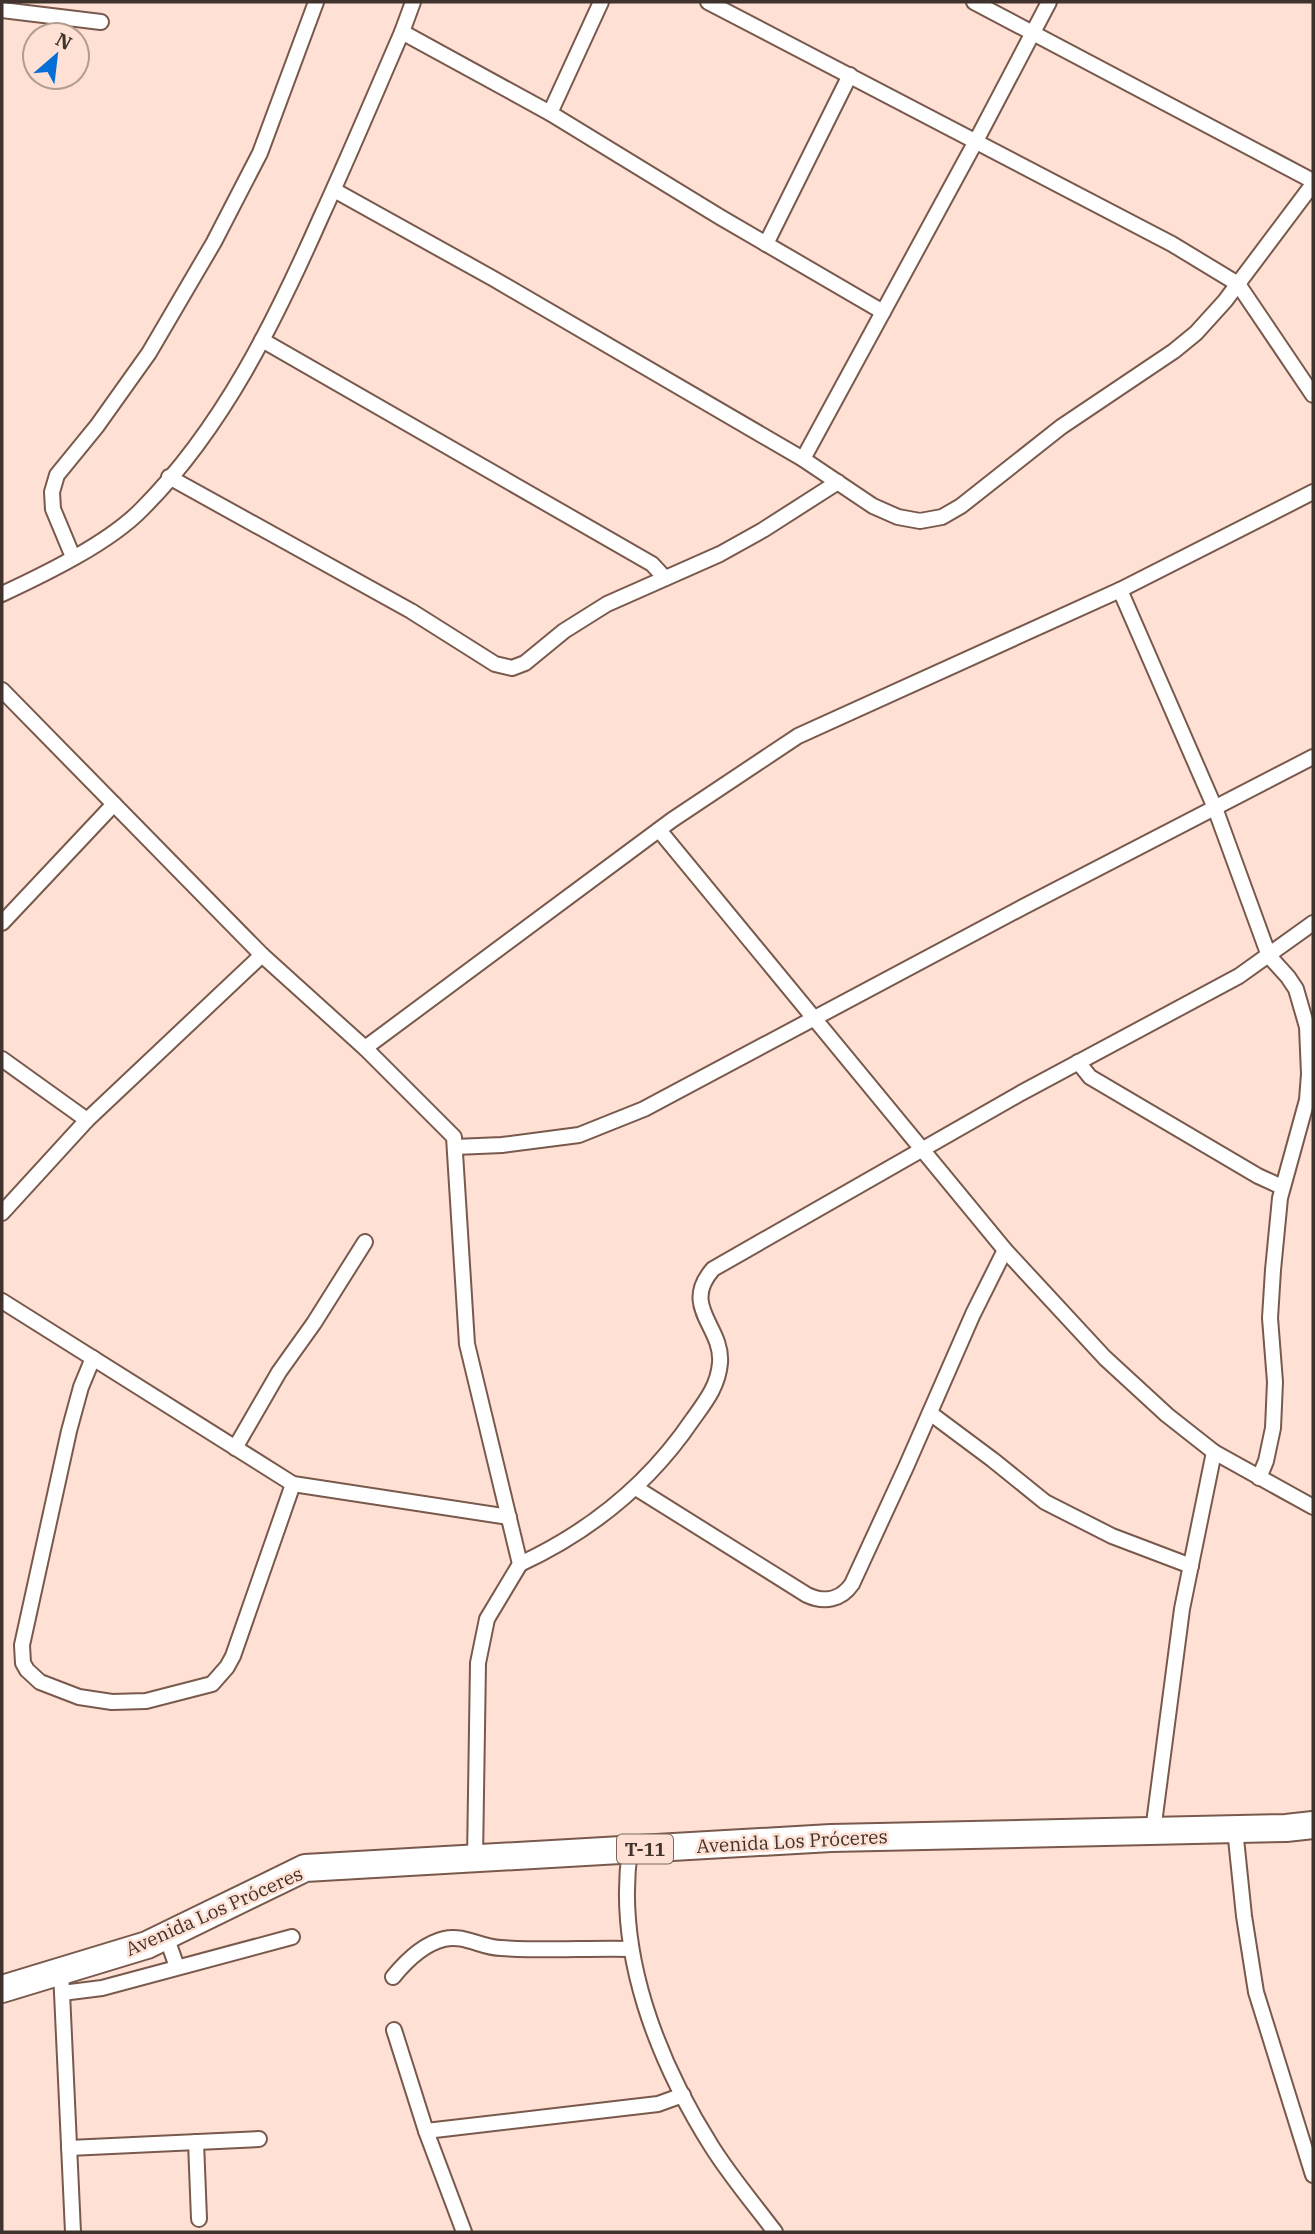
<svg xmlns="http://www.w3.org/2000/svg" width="1315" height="2234" viewBox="0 0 1315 2234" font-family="'IBM Plex Serif',serif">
<rect width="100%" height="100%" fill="#fee1d4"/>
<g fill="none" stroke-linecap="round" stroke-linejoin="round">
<g stroke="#78594c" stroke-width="18">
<g id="street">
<path d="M708,2l464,242 66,40 75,111"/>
<path d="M974,2l339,179"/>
<path d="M2,10l99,12"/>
<path d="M402,32l148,81 170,104 163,95"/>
<path d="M550,113l51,-111"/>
<path d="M334,190l160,89 309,180 70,47 25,11 22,4 22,-4 19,-11 100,-79 113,-76 22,-18 29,-32 88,-117"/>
<path d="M766,244l84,-169"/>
<path d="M262,340l390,224 13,14"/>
<path d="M803,459l173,-318 73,-139"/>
<path d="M169,477l242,134 84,53 17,4 13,-5 39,-32 43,-27 113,-50 43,-24 75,-48"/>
<path d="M73,557l-20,-48 -1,-17 5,-17 40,-49 52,-73 65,-111 46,-89 56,-151"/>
<path d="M1120,590l95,218 54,148 19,21 8,12 11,38 2,47 -2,26 -27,98 -7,72 -3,48 5,64 -2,46 -7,33 -7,17"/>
<path d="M2,594c43,-20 107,-51 140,-85 81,-81 133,-188 179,-292 28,-61 54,-123 81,-185l11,-30"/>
<path d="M2,690l260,265"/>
<path d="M659,830l346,420 100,108 62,57 47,37 99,55"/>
<path d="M2,923l112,-119"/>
<path d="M365,1048l89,89 13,207 53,220 -33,55 -9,44 -3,196"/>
<path d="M2,1059l85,61"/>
<path d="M1078,1062l12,15 168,99 24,11"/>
<path d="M455,1147l47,-2 77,-10 65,-26 379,-202 290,-150"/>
<path d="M2,1213l85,-93 175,-165 103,93 307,-228 126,-84 322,-146 193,-98"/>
<path d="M2,1301l291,183 216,33"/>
<path d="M93,1358l-12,29 -12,44 -47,214 1,18 4,7 13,12 39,15 33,5 34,-1 66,-17 15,-17 6,-11 60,-172"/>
<path d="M930,1413l63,47 52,42 67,34 79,30"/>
<path d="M235,1448l44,-76 35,-49 51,-81"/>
<path d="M636,1488l171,107c17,8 34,5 45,-11l54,-117 67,-153 32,-64"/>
<path d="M520,1564c71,-33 129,-80 173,-145 13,-18 25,-33 27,-56 3,-37 -40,-56 -7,-94l308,-176 218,-117 74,-53"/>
<path d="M1235,1829l9,87 12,76 57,183"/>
<path d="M1153,1831l29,-222 32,-157"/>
<path d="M630,1850c-15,103 27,210 82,297 19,30 42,57 63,85"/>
<path d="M166,1936l11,31"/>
<path d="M61,1971l12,261"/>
<path d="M393,1977c13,-16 30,-33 51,-38 21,-5 37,9 57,9 43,3 87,0 130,1"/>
<path d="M62,1993l40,-5 190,-51"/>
<path d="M394,2030l32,101 38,101"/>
<path d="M426,2131l232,-27 25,-9"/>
<path d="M196,2142l3,77"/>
<path d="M69,2148l190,-9"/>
</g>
</g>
<g stroke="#78594c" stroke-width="30">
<path id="highway" d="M2,1989l145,-44 158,-77 526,-30 455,-10 27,-3"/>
</g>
<use href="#street" stroke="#fff" stroke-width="14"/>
<use href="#highway" stroke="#fff" stroke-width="26"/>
</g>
<g text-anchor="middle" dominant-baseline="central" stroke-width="5" stroke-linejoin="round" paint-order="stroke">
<rect fill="#fee1d4" stroke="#79665e" stroke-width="2" x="617" y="1834.5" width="56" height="29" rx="5"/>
<g font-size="18" font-weight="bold" fill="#40322c">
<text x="645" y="1849">T-11</text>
</g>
<g font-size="19" fill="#40322c" stroke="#fee1d4">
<text transform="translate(792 1841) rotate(-3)">Avenida Los Próceres</text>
<text transform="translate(214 1911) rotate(-24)">Avenida Los Próceres</text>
</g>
</g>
<rect width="1315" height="2234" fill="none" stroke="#40322c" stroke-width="7"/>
<g transform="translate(56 56) rotate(28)"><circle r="33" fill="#fee1d4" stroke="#b29b91" stroke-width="2"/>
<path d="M0-5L12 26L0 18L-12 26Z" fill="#056fd7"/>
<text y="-10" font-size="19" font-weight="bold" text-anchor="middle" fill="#40322c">N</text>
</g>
</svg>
